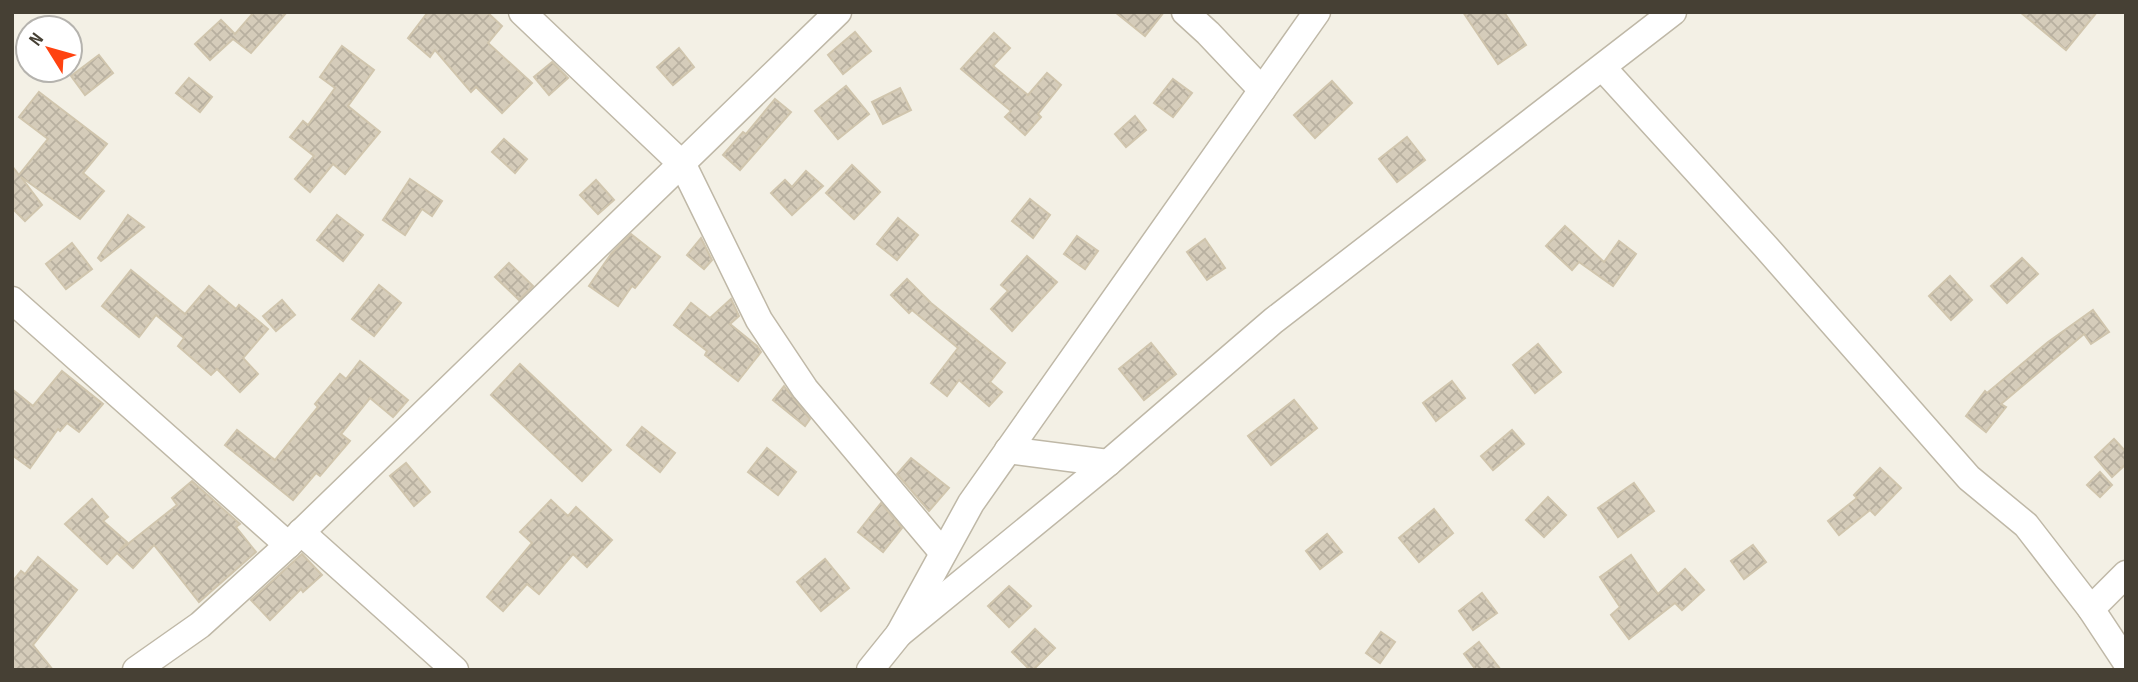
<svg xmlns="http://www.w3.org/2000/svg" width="2138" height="682" viewBox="0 0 2138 682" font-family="'Sofia Sans Condensed',sans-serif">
<defs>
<pattern id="building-cross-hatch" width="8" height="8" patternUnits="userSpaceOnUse" patternTransform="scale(1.75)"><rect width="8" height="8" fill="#d5ccba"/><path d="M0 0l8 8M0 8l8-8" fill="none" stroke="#b8b0a0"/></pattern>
</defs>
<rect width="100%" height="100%" fill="#f3f0e5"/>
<g fill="url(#building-cross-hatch)" stroke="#d0c5ad" stroke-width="2">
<path d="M254,12h33l-36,41 -18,-14 -23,21 -15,-16 26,-24 14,14z"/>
<path d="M428,12h59l15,14 -14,17 44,40 -30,30 -26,-26 -5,5 -36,-42 -5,7 -22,-19z"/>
<path d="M1115,12h49l-19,24z"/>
<path d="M1463,12h41l22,33 -28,19z"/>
<path d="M2020,12h77l-31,38z"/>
<path d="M855,32l16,19 -28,23 -15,-19z"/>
<path d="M994,33l16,15 -17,18 35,29 19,-22 14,12 -23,29 3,3 -16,18 -20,-18 6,-6 -50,-42z"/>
<path d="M342,46l32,24 -26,36 32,26 -35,42 -12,-10 -23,28 -15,-13 19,-23 -24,-19 13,-16 5,4 27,-37 -15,-11z"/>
<path d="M679,48l15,19 -21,18 -16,-18z"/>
<path d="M99,55l14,18 -28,22 -14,-19z"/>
<path d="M552,62l16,16 -19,17 -15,-18z"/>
<path d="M189,78l23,19 -12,15 -24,-19z"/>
<path d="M1173,79l19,14 -19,24 -19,-14z"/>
<path d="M1332,81l20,22 -37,35 -21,-23z"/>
<path d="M846,86l23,28 -31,25 -23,-28z"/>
<path d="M900,88l11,22 -28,14 -11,-22z"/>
<path d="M39,92l68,52 -24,29 21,18 -24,28 -59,-42 21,28 -17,16 -13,-13v-42l7,9 29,-36 -29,-22z"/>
<path d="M775,99l16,13 -51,58 -17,-15 20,-23 3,2z"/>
<path d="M1135,116l11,14 -20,17 -11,-13z"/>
<path d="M1407,137l18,23 -28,22 -18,-23z"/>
<path d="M504,139l23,20 -12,14 -23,-21z"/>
<path d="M852,165l28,27 -26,27 -28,-26z"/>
<path d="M806,171l17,15 -31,29 -21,-22 14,-13 7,7z"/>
<path d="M410,179l32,22 -10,15 -10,-7 -17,26 -22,-15z"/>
<path d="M596,180l18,20 -16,14 -18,-19z"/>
<path d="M1030,199l20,16 -17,23 -21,-17z"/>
<path d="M128,215l16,12 -43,34 -3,-3z"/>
<path d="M337,215l26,20 -20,26 -26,-21z"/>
<path d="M898,218l20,17 -21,25 -20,-16z"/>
<path d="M1565,226l39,36 15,-21 17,13 -23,32 -34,-24 -7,8 -26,-24z"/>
<path d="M631,234l29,23 -25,31 -3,-2 -14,20 -29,-20 22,-32z"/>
<path d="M1077,236l21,15 -13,18 -21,-15z"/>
<path d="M701,238l11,22 -8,9 -17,-14z"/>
<path d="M1205,239l20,29 -18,12 -20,-28z"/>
<path d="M72,243l20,26 -26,20 -20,-25z"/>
<path d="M1027,256l30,26 -45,49 -21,-22 17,-18 -7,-6z"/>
<path d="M2022,258l16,16 -31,29 -16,-17z"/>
<path d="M509,263l24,23 -14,14 -24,-23z"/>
<path d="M131,270l54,44 24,-28 27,23 3,-4 29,24 -25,29 15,16 -18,18 -23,-23 -6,6 -33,-29 6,-8 -28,-23 -17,22 -37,-31z"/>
<path d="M1950,276l22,24 -21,20 -22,-24z"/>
<path d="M907,279l24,24 74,60 -15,19 12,10 -13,14 -30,-26 -12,16 -16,-13 27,-35 -46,-38 -3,3 -18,-18z"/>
<path d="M379,285l22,18 -27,33 -22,-17z"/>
<path d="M731,299l8,17 -9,8 27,22 4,6 -23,29 -33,-26 2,-4 -33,-26 17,-22 19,15z"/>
<path d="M282,300l13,15 -19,16 -13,-15z"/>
<path d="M2093,310l16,22 -18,12 -7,-10 -83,70 5,3 -20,25 -20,-16 19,-25 2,2 61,-51z"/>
<path d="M1151,343l25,31 -32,26 -25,-31z"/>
<path d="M1538,344l23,28 -26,21 -22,-28z"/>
<path d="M360,361l48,39 -15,17 -23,-19 -29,36 9,7 -30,35 -4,-3 -23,27 -68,-55 12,-15 38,30 43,-53 -3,-3 25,-30 6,5z"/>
<path d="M520,364l91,86 -29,31 -91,-86z"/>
<path d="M62,371l41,33 -24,28 -12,-9 -7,8 -2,-2 -28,39 -18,-13v-66l21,17z"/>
<path d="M1452,381l13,17 -29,23 -13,-18z"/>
<path d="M784,386l26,33 -5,7 -32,-26z"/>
<path d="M1294,400l23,28 -46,37 -23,-29z"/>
<path d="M642,427l33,26 -15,19 -33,-27z"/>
<path d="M1512,430l12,14 -31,26 -12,-14z"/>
<path d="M2114,439l12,13v12l-14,13 -17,-20z"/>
<path d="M767,448l29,24 -18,23 -30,-23z"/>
<path d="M911,458l38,30 -20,23 -32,-37z"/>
<path d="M406,463l24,29 -16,14 -24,-30z"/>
<path d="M1880,468l21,20 -26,27 -5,-5 -31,25 -11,-14 29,-23 -3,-3z"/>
<path d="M2100,472l12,13 -12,12 -13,-12z"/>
<path d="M192,481l48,43 -4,3 20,25 -57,50 -45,-57 -21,23 -16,-15 -10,11 -42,-40 27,-25 16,18 -5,4 24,21 -8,9 58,-46 -5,-7z"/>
<path d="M1634,483l20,28 -36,26 -20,-29z"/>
<path d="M1548,497l18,18 -22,22 -18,-17z"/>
<path d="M551,500l17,16 8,-9 36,33 -25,27 -14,-13 -34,40 -12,-10 -24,27 -16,-14 45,-54 -12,-11z"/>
<path d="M881,503l21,25 -19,24 -25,-20z"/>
<path d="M1434,509l19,24 -34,29 -20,-24z"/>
<path d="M1327,534l15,18 -22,17 -14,-18z"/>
<path d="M1753,545l13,17 -22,17 -13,-18z"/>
<path d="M302,554l20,21 -19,17 -2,-3 -31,31 -19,-20z"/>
<path d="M1631,555l27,39 27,-25 19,21 -22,20 -7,-7 -46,36 -18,-24 9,-8 -20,-30z"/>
<path d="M38,557l39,33 -44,55 20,25h-41v-88l9,-11 4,3z"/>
<path d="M825,559l24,29 -28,23 -24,-29z"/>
<path d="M1009,586l22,20 -22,21 -21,-21z"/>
<path d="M1482,593l15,20 -24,17 -14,-19z"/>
<path d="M1035,629l20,19 -22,22h-3l-18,-18z"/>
<path d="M1381,632l14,10 -15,21 -14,-10z"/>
<path d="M1479,642l22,28h-25l-12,-16z"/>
</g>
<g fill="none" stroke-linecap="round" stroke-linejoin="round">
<g stroke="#bfb8a7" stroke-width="29">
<g id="street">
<path d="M522,12l161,153 76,155 46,69 138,164"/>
<path d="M1185,12l23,21 54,57"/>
<path d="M1603,68l162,178 204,232 57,47 65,84 35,53"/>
<path d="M12,300l276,245"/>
<path d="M1008,450l100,13"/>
<path d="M301,532l154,138"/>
<path d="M2091,609l35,-35"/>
<path d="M899,634l209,-171 165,-142 400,-309"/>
<path d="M136,670l64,-45 88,-80 550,-533"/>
<path d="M870,670l29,-36 72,-131 346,-491"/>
</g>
</g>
<use href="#street" stroke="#fff" stroke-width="26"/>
</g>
<rect width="2138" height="682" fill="none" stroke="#464034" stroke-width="28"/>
<g transform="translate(49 49) rotate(307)"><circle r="33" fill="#ffffff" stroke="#b5b3ae" stroke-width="2"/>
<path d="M0-5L12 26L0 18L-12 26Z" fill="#ff4310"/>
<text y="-10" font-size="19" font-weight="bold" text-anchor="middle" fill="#464034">N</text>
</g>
</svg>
